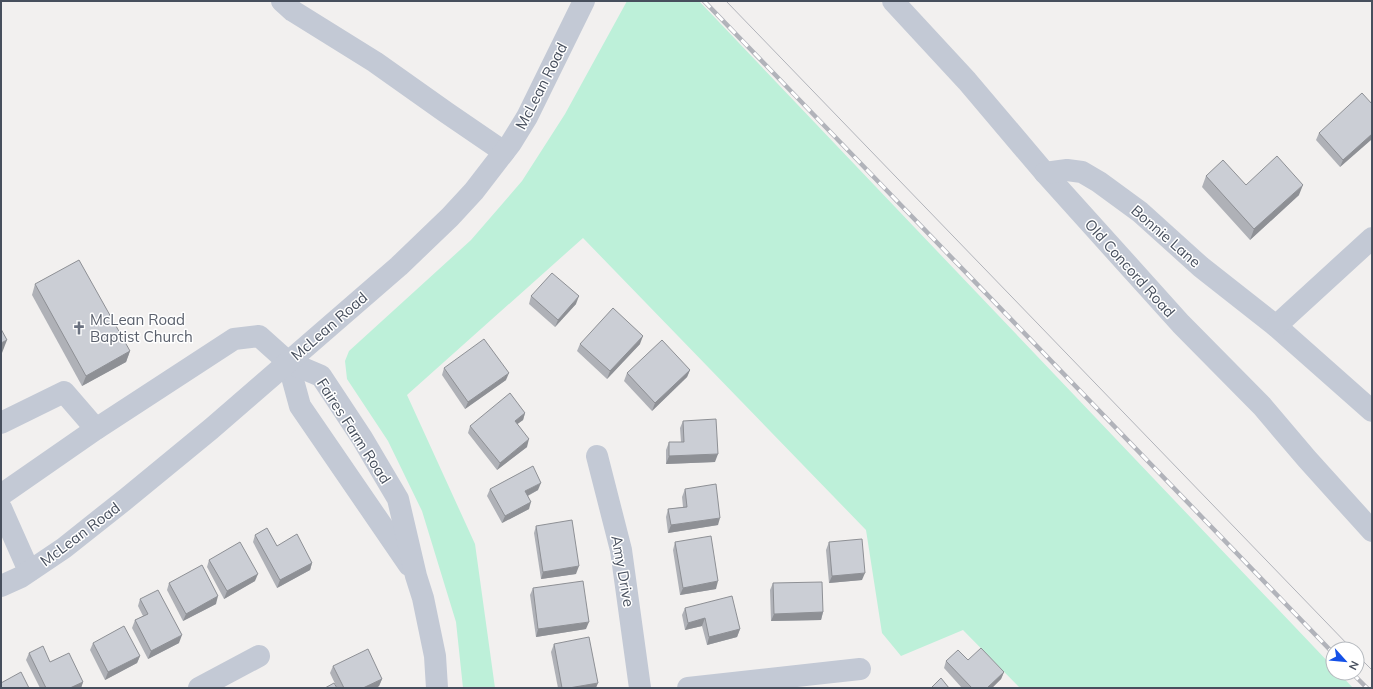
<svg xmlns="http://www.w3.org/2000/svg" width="1373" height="689" viewBox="0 0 1373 689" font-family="Mulish,sans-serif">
<rect width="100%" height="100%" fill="#f2f0ef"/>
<path fill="#bdf0d9" d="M627,1h72l634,666v6h6l14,15h-333l-57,-58 -62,26 -19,-23 -16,-103 -283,-292 -176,157 68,149 20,144h-32l-7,-66 -34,-111 -34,-70 -41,-62 -2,-18 4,-10 122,-111 51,-59 43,-67z"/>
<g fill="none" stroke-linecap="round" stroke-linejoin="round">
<g stroke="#c3c9d5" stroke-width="22">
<path d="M282,1l11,10 82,51 72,51 57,39"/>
<path d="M893,1l74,80 78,92 136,151 81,82 45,53 65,72"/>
<path d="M1045,173l22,-3 15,2 17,10 41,30 61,55 75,59 96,85"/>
<path d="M1276,326l96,-88"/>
<path d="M288,362l12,44 109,159"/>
<path d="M1,423l63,-31 32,37"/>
<path d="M597,456l24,94 19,138"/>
<path d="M1,495l95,-66 138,-90 25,-3 29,26 33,14 41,62 36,61 18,77 7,22 12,58 2,32"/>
<path d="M1,508l28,63"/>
<path d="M1,586l20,-9 43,-29 63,-50 84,-69 188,-163 51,-49 24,-26 37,-48 16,-26 57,-116"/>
<path d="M199,688l60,-32"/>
<path d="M688,688l172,-19"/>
</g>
<g stroke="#b1b3ba" stroke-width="1">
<path d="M726,1l626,648"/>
<path d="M1357,655l15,15"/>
</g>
<g stroke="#b1b3ba" stroke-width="4.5">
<g id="rail">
<path d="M704,1l629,652"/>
<path d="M1352,673l15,15"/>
</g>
</g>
<use href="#rail" stroke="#fff" stroke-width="3" stroke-dasharray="9" stroke-linecap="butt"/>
</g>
<g fill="#afb1b7">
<path d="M1372,104v35l-32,28 -24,-27 3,-7z"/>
<path d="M1206,176l40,9 53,10 -49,45 -48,-53z"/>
<path d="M35,284l95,67 -4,11 -44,24 -50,-91z"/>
<path d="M531,296l45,8 -21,23 -26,-23z"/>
<path d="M580,344h60l-33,35 -30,-28z"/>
<path d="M444,368l62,12 -41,29 -23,-34z"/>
<path d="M690,370l-3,7 -35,34 -28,-30 3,-8z"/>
<path d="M525,413l-2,7 -6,4 10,23 -30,23 -29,-37 2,-7z"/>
<path d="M683,421l32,41 -49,2v-14l3,-8h12l-1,-14z"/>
<path d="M490,489l48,1 -10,6 1,13 -27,14 -15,-27z"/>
<path d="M685,489l33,36 -50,8 -2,-16 2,-8 15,-2 -1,-10z"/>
<path d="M536,526l40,48 -35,5 -7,-46z"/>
<path d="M255,535l57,28 -2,7 -33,18 -24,-46z"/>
<path d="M675,542l41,47 -36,6 -7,-45z"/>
<path d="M829,542l33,38 -33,3 -3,-33z"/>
<path d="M209,560l46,21 -31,18 -17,-32z"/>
<path d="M169,583l47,21 -33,17 -16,-31z"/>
<path d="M773,583l50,29 -2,8 -50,1 -1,-31z"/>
<path d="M533,588l53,41 -50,8 -6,-42z"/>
<path d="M140,599l39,44 -31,16 -16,-31 3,-8 8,-4 -5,-10z"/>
<path d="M685,608l55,21 -3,8 -30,8 -5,-19 -17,4 -3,-15z"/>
<path d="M93,643l47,13 -3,7 -32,17 -15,-30z"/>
<path d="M554,644l42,44h-38l-7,-36z"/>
<path d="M29,653l21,9 33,20 -2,6h-41l-14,-28z"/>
<path d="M968,660l36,12 -3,7 -9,9h-30l-18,-20 2,-7z"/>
<path d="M333,666l49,13 -3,7 -3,2h-39l-7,-15z"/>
</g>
<g fill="#8e9095">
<path d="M1372,134v5l-32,28 3,-7z"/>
<path d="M1303,185l-4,10 -49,45 4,-11z"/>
<path d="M579,296l-3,8 -21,23 3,-7z"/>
<path d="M643,336l-3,8 -33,35 3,-8z"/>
<path d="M7,340l-5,13 -1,1v-11z"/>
<path d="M130,351l-4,11 -44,24 4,-10z"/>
<path d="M690,370l-3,7 -35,34 3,-8z"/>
<path d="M509,373l-3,7 -41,29 3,-7z"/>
<path d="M525,413l-2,7 -11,8 3,-7z"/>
<path d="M529,439l-2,8 -30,23 3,-7z"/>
<path d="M718,454l-3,8 -49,2 3,-8z"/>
<path d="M541,483l-3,7 -15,8 2,-7z"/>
<path d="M531,502l-2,7 -27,14 3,-7z"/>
<path d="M720,518l-2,7 -50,8 3,-8z"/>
<path d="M312,563l-2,7 -33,18 3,-8z"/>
<path d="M579,566l-3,8 -35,5 2,-7z"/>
<path d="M865,573l-3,7 -33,3 3,-7z"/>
<path d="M258,574l-3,7 -31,18 3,-8z"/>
<path d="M718,581l-2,8 -36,6 3,-7z"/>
<path d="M218,596l-2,8 -33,17 3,-7z"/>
<path d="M823,612l-2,8 -50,1 3,-7z"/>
<path d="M705,618l-3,8 -17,4 3,-7z"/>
<path d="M589,622l-3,7 -50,8 2,-8z"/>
<path d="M740,629l-3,8 -30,8 2,-8z"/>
<path d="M182,635l-3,8 -31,16 3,-8z"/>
<path d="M140,656l-3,7 -32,17 3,-8z"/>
<path d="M1004,672l-3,7 -9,9h-5z"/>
<path d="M382,679l-3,7 -3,2h-13z"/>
<path d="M83,682l-2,6h-11z"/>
<path d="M598,683l-2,5h-27z"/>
</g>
<g fill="#cbced5" stroke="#8e9095">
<path d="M1362,93l10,11v30l-29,26 -24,-27z"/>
<path d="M1277,156l26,29 -49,44 -48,-53 17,-16 23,25z"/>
<path d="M79,260l51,91 -44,25 -51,-92z"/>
<path d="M552,273l27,23 -21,24 -27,-24z"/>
<path d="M613,308l30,28 -33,35 -30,-27z"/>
<path d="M1,329l6,11 -6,3z"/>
<path d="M484,339l25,34 -41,29 -24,-34z"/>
<path d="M662,340l28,30 -35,33 -28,-30z"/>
<path d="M510,393l15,20 -10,8 14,18 -29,24 -30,-37z"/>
<path d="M716,419l2,35 -49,2v-14h15l-1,-21z"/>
<path d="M533,466l8,17 -16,8 6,11 -26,14 -15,-27z"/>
<path d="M716,484l4,34 -49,7 -3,-16 19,-2 -2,-18z"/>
<path d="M572,520l7,46 -36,6 -7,-46z"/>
<path d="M267,528l10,18 20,-12 15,29 -32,17 -25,-45z"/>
<path d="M711,536l7,45 -35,7 -8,-46z"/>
<path d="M862,539l3,34 -33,3 -3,-34z"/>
<path d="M240,542l18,32 -31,17 -18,-31z"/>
<path d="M202,565l16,31 -32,18 -17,-31z"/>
<path d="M583,581l6,41 -51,7 -5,-41z"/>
<path d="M822,582l1,30 -49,2 -1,-31z"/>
<path d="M158,590l24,45 -31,16 -16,-31 13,-6 -8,-15z"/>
<path d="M732,596l8,33 -31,8 -4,-19 -17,5 -3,-15z"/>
<path d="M124,626l16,30 -32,16 -15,-29z"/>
<path d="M589,637l9,46 -29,5h-7l-8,-44z"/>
<path d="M43,646l7,16 19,-9 14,29 -13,6h-24l-17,-35z"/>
<path d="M981,648l23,24 -17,16h-15l-26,-27 12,-11 10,10z"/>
<path d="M368,649l14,30 -19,9h-19l-11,-22z"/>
<path d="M21,672l8,16h-28v-5z"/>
<path d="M941,678l8,10h-18z"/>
<path d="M334,683l3,5h-12z"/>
</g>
<defs>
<g id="church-bare" transform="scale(1.08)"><path d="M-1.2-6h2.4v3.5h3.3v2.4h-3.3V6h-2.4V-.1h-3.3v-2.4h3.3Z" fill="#6b7280" stroke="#fff" stroke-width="2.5" paint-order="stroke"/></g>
</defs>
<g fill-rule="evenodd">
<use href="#church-bare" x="79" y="328"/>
</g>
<g text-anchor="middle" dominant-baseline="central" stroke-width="3" stroke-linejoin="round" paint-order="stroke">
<g font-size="15" fill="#474f5d" stroke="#fff">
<text transform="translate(541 86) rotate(-63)">McLean Road</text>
<text transform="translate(1166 236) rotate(41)">Bonnie Lane</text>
<text transform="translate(1130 268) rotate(48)">Old Concord Road</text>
<text transform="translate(329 326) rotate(-41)">McLean Road</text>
<text transform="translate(354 431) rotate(57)">Faires Farm Road</text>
<text transform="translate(80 534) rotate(-37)">McLean Road</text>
<text transform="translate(623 571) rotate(80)">Amy Drive</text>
</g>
<g font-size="15" fill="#5b616d" stroke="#fff" text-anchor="start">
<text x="90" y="319">McLean Road<tspan x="90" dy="17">Baptist Church</tspan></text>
</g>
</g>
<rect width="1373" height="689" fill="none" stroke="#474f5d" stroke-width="4"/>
<g transform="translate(1345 661) rotate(117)"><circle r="19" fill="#ffffff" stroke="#b5b9be"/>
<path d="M0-3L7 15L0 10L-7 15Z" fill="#1551e7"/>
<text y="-6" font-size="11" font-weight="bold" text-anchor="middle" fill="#474f5d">N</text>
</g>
</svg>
